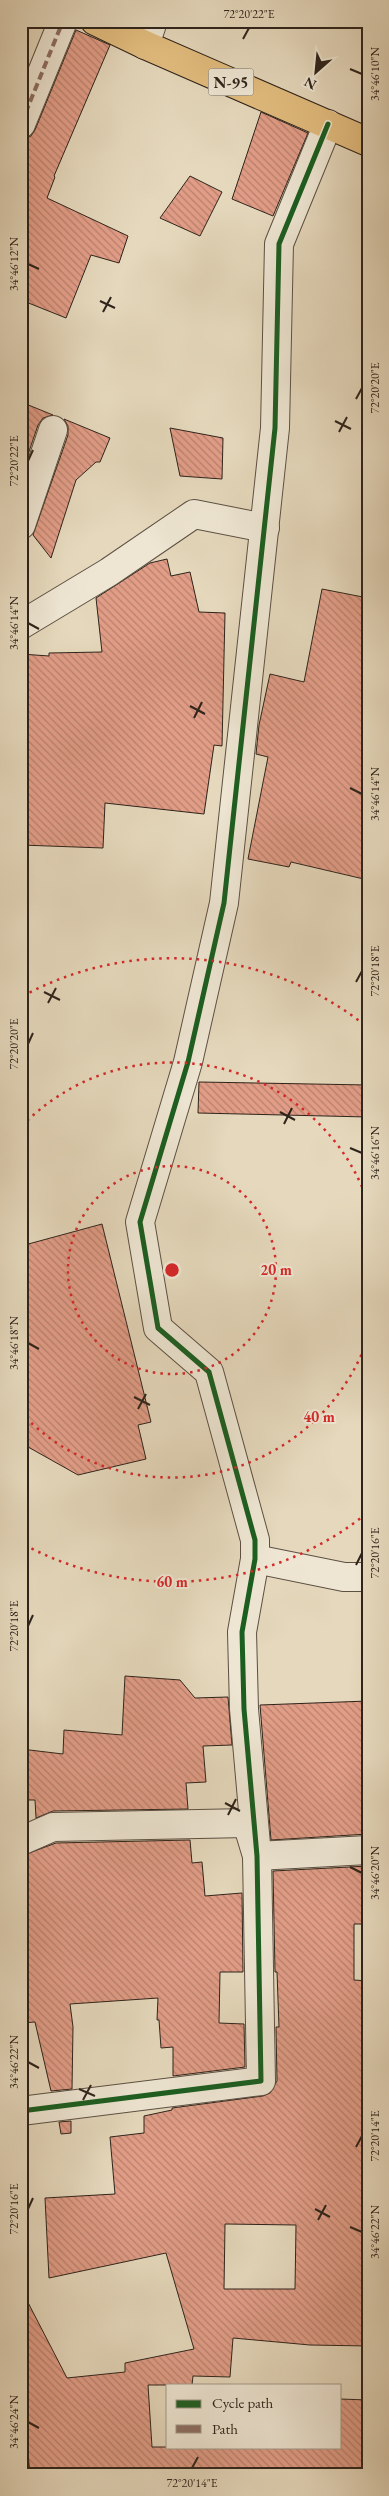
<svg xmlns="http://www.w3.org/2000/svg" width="389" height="2496" viewBox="0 0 389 2496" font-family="'EB Garamond',serif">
<defs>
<pattern id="building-back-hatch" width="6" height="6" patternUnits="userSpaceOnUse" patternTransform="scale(1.25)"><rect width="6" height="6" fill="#e29d87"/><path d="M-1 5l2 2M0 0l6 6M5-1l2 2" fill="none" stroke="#b8806e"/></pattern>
</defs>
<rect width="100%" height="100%" fill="#e5d8bc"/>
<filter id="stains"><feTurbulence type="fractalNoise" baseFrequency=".004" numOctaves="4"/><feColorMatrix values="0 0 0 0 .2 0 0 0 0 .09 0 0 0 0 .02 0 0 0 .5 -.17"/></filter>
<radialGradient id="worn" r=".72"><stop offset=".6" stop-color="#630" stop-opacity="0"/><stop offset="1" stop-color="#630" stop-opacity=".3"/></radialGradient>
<g fill="url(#building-back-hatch)" stroke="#2e231b" fill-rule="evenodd">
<path d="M76,30l34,15 -56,131 1,1 -8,21 81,38 -9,27 -28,-8 -25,63 -45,-18v-159l10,-5 4,-6z"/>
<path d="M261,112l47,21 -35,83 -41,-17z"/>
<path d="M190,176l32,16 -22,44 -40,-18z"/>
<path d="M21,402l32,13 -10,3 -5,7 -17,50z"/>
<path d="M64,419l46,19 -10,24h-4l-20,18 -25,78 -18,-23 35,-100v-9z"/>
<path d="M170,428l53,10 -1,41 -42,-3z"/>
<path d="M167,559l4,17 19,-4 9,40 26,1 -3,133 -8,-1 -10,69 -99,-11 -2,45 -82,-3v-191l28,2v-3l53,-1 -6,-54 54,-35z"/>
<path d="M322,589l46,9v282l-77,-18 -2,5 -41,-8 20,-102 -12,-3 3,-29 11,-51 34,8z"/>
<path d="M199,1082l169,3v32l-170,-4z"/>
<path d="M102,1224l49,198 -13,3 8,34 -68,16 -57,-32v-197z"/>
<path d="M125,1676l55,4 15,18 33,-1 4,48 -29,1 3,36 -20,1 2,26 -135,2 -17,7 -1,-18h-14v-51l42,5 1,-24 58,5z"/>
<path d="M368,1701v133l-97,6 -11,-135z"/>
<path d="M190,1840l2,23 10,-1 3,34 37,-3 1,79h-23l-1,51 25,1 1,43 -72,9v-29l-12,1 -2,-28h-2l1,-22 -88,6 3,23 -1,62 -21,2 -16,-69 -14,1v-167l35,-13z"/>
<path d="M368,1866v58h-14v56l14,1v365l-58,-1 -77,-7 -3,39 -37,-1 -1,9h-44l4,62h188v-48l28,1v75h-166l1,-4 -93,4v-5l-80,5 -5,-56h-4v-130l46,89 58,-6v-9l69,-14 -28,-96 -117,25 -4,-80 70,-4 -5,-57 34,-4v-17l28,-6v-2l91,-12 7,-3 7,-12 -1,-54h3l-2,-55h-2l-2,-101zM225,2224l71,1 -1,64h-71z"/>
<path d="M71,2121v12l-10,1 -2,-12z"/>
</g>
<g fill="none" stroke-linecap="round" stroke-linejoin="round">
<g stroke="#5c5043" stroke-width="30">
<g id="street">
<path d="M145,45l8,-24"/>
<path d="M21,124l42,-103"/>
<path d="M21,525l32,-95"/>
<path d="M21,625l88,-53 85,-58 71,14"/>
<path d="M255,1559l89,18h24"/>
<path d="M21,1841l32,-14 194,-4 10,33 111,-6"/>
<path d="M21,2111l240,-30 -4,-225 -13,-147 -2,-77 13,-73v-19l-46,-168 -51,-44 -18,-106 48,-160 36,-159 51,-475 4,-184 49,-120"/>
</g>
</g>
<g stroke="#2e231b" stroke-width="30">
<path id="primary" d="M95,21l50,24 223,97"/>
</g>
<use href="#street" stroke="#eee6d3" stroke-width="28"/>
<use href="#primary" stroke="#e2bc7e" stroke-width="28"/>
<path stroke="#8d6e63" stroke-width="4" stroke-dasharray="8 4" stroke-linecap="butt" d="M21,124l42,-103"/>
<g stroke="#eee6d3" stroke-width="8">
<path id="cycleway" d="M21,2111l240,-30 -4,-225 -13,-147 -2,-77 13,-73v-19l-46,-168 -51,-44 -18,-106 48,-160 36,-159 51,-475 4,-184 49,-120"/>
</g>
<use href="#cycleway" stroke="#1b5e20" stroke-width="5"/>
</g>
<path fill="none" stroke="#2e231b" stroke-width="2" d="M243,39l6,-11M350,69l12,5M28,264l11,5M100,301l15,7M103,312l8,-15M356,399l6,-11M335,421l16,8M339,432l8,-15M28,461l5,-11M28,623l11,6M190,706l15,8M194,718l8,-16M350,788l12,6M356,982l6,-11M44,992l16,8M48,1003l8,-15M28,1044l5,-11M280,1112l15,8M284,1124l8,-16M350,1148l12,5M28,1343l11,6M134,1397l16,8M138,1409l8,-15M356,1565l6,-12M28,1626l5,-11M225,1803l15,8M228,1815l8,-16M350,1867l12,6M28,2062l11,6M79,2089l16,7M83,2100l8,-15M356,2147l6,-11M28,2209l5,-11M315,2209l15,8M318,2220l8,-15M350,2227l12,5M28,2422l11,6M192,2468l6,-11"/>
<g fill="none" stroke="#d62828" stroke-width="2.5" stroke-dasharray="2.5 5">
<circle cx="172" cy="1270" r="104"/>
<path d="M367 1341A208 208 0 0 1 22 1414M22 1126A208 208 0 0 1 367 1199"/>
<path d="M366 1514A312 312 0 0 1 23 1544M23 996A312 312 0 0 1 366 1026"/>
</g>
<g text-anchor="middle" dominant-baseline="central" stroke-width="4" stroke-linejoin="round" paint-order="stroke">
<rect fill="#eee6d3" stroke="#685e52" stroke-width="1" x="208.5" y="68.5" width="45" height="27" rx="4"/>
<g font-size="16" font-weight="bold" fill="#2e231b">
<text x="231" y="82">N-95</text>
</g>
</g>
<circle cx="172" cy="1270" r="8" fill="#d62828" stroke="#eee6d3" stroke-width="2.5"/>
<g font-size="15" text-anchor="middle" font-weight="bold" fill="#d62828" stroke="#eee6d3" stroke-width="4" stroke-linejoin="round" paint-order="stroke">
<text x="276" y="1275">20 m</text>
<text x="319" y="1422">40 m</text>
<text x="172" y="1587">60 m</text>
</g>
<rect width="389" height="2496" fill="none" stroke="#e5d8bc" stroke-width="55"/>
<rect x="166" y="2384" width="175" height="65" fill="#eee6d3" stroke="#a19889"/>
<rect x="176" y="2400" width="25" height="8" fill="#1b5e20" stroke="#a19889"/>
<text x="212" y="2408" font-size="15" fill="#2e231b">Cycle path</text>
<rect x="176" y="2425" width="25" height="8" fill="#8d6e63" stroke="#a19889"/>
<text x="212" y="2434" font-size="15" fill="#2e231b">Path</text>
<g transform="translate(316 72) rotate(207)" stroke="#eee6d3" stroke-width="4" paint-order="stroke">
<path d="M0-4L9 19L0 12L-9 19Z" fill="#2e231b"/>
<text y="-8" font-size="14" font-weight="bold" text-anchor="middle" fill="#2e231b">N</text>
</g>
<rect x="28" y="28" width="334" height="2440" fill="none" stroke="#2e231b" stroke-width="2"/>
<g font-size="12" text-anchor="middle" fill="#2e231b">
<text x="249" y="18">72°20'22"E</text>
<text transform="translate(375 74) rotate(-90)" y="4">34°46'10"N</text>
<text transform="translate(14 264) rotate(-90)" y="4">34°46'12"N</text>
<text transform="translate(375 388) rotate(-90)" y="4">72°20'20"E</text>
<text transform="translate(14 461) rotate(-90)" y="4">72°20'22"E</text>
<text transform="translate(14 623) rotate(-90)" y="4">34°46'14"N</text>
<text transform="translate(375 794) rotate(-90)" y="4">34°46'14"N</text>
<text transform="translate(375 971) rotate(-90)" y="4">72°20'18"E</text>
<text transform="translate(14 1044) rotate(-90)" y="4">72°20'20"E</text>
<text transform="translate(375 1153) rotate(-90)" y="4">34°46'16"N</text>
<text transform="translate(14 1343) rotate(-90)" y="4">34°46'18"N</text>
<text transform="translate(375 1553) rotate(-90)" y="4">72°20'16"E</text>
<text transform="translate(14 1626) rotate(-90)" y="4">72°20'18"E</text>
<text transform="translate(375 1873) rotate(-90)" y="4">34°46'20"N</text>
<text transform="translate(14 2062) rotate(-90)" y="4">34°46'22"N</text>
<text transform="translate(375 2136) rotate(-90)" y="4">72°20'14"E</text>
<text transform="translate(14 2209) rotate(-90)" y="4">72°20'16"E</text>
<text transform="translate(375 2232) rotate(-90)" y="4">34°46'22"N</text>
<text transform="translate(14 2422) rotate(-90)" y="4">34°46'24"N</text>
<text x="192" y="2487">72°20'14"E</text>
</g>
<rect width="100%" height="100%" filter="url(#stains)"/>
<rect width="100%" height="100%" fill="url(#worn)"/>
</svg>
